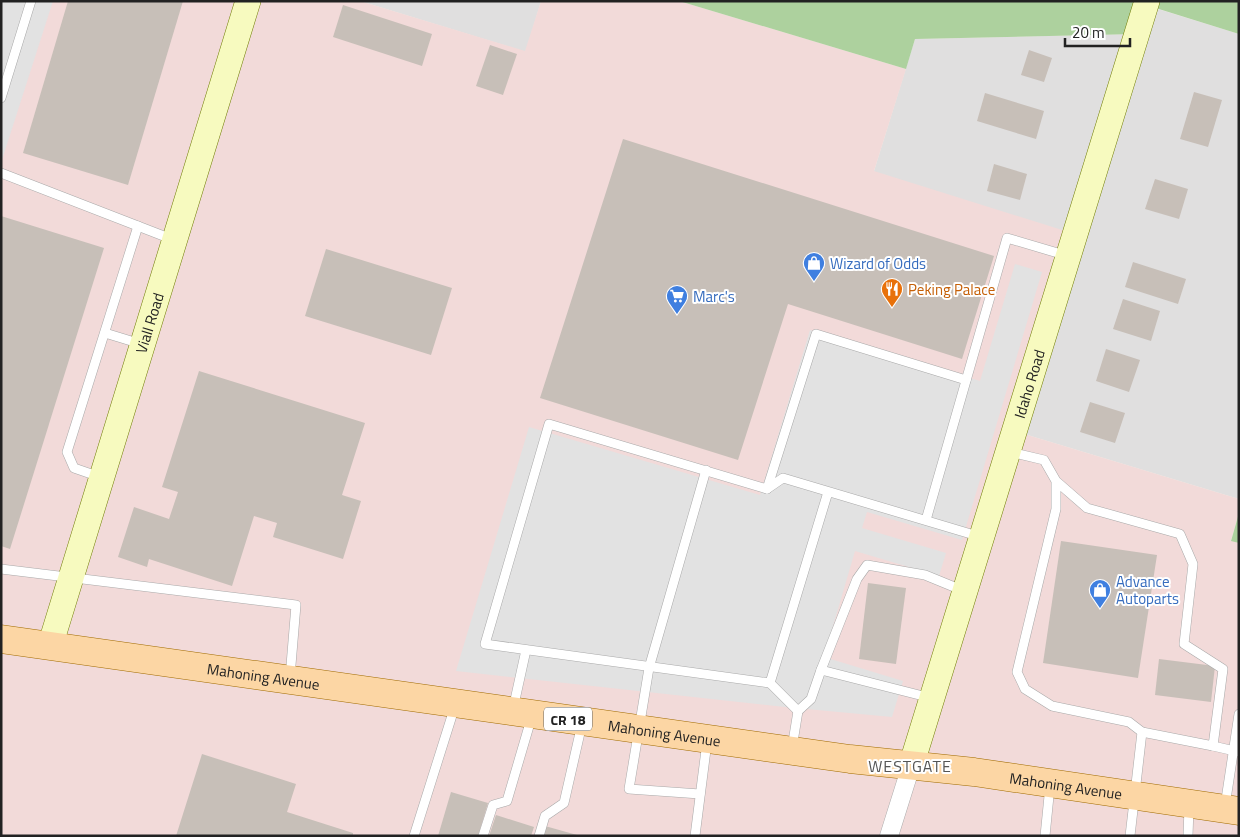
<svg xmlns="http://www.w3.org/2000/svg" width="1240" height="837" viewBox="0 0 1240 837" font-family="'Titillium Web',sans-serif">
<rect width="100%" height="100%" fill="#f2efe9"/>
<g fill="#e0dfdf">
<path d="M360,1h181l-15,51z"/>
<path d="M1145,5l94,29v465l-225,-68 -140,-260 41,-132 222,-5z"/>
</g>
<path fill="#f2dad9" d="M1,1h359l165,50 16,-50h138l227,68 -32,102 201,63 -61,197 225,68v14l-8,27 8,3v293h-1238z"/>
<g fill="#add19e">
<path d="M679,1h560v33l-93,-29 -9,29 -222,5 -9,30z"/>
<path d="M1239,513v30l-8,-2z"/>
</g>
<g fill="#e2e2e2">
<path d="M1,1h52l-52,162z"/>
<path d="M1015,264l27,8 -80,268 -95,-28 -5,16 84,25 -7,23 -84,-25 -31,106 79,24 -11,36 -107,-10 -329,-36 73,-244 231,68 50,-165 170,51z"/>
</g>
<g fill="#c7bfb8">
<path d="M68,1h115l-55,184 -105,-32z"/>
<path d="M343,5l89,29 -10,32 -89,-29z"/>
<path d="M490,45l27,9 -14,41 -27,-9z"/>
<path d="M1029,50l23,8 -8,24 -23,-7z"/>
<path d="M1194,92l28,8 -14,47 -28,-8z"/>
<path d="M985,93l59,18 -8,28 -59,-18z"/>
<path d="M623,139l371,117 -32,103 -174,-55 -50,156 -198,-62z"/>
<path d="M994,164l33,10 -7,26 -33,-9z"/>
<path d="M1155,179l33,10 -9,30 -34,-10z"/>
<path d="M1,216l103,32 -94,301 -9,-3z"/>
<path d="M326,249l126,39 -21,67 -126,-39z"/>
<path d="M1133,262l53,17 -8,25 -53,-17z"/>
<path d="M1123,299l37,12 -9,30 -38,-12z"/>
<path d="M1106,349l34,11 -11,32 -33,-11z"/>
<path d="M199,371l166,52 -23,72 19,6 -18,58 -70,-22 4,-14 -23,-7 -22,70 -83,-27 -2,8 -29,-10 16,-50 35,12 9,-27 -16,-5z"/>
<path d="M1090,402l35,11 -10,30 -35,-11z"/>
<path d="M1061,541l96,14 -19,123 -95,-15z"/>
<path d="M868,583l38,5 -10,76 -37,-5z"/>
<path d="M1159,659l56,7 -4,36 -56,-7z"/>
<path d="M202,754l94,30 -9,28 66,21v3h-177z"/>
<path d="M451,792l37,11 -10,33h-40z"/>
<path d="M496,815l38,12 -3,9h-42z"/>
<path d="M545,826l32,9v1h-35z"/>
</g>
<g fill="none" stroke-linecap="round" stroke-linejoin="round">
<g stroke="#a9a9a9" stroke-width="10">
<g id="lane">
<path d="M1,98l30,-97"/>
<path d="M1,173l173,67"/>
<path d="M105,333l36,11"/>
<path d="M1010,452l34,8 12,21v28l-39,163 8,17 27,17 77,16 13,10 71,14 10,-77 -39,-25 9,-80 -13,-30 -93,-26 -31,-27"/>
<path d="M100,477l-26,-9 -7,-16 71,-226"/>
<path d="M767,489l49,-155 150,46"/>
<path d="M828,492l-58,191 -285,-39 64,-220 218,65 16,-11 198,59"/>
<path d="M926,520l81,-282 61,18"/>
<path d="M1,569l295,36 -6,72"/>
<path d="M821,670l36,-91 10,-14 58,10 39,16"/>
<path d="M770,683l28,28"/>
<path d="M513,709l13,-59"/>
<path d="M1213,746l26,6"/>
<path d="M792,748l6,-37 13,-12 10,-29 110,28"/>
<path d="M700,794l-71,-5 20,-121 57,-198"/>
<path d="M1225,806l14,-92"/>
<path d="M414,836l41,-130"/>
<path d="M483,836l10,-31 14,-4 25,-85"/>
<path d="M539,836l6,-20 19,-13 18,-79"/>
<path d="M695,836l12,-94"/>
<path d="M1045,836l5,-50"/>
<path d="M1130,836l12,-104"/>
<path d="M1188,836l1,-29"/>
</g>
</g>
<g stroke="#a9a9a9" stroke-width="19">
<path id="street" d="M889,836l22,-70"/>
</g>
<g stroke="#707d05" stroke-width="26">
<g id="secondary">
<path id="s1" d="M50,646l198,-645"/>
<path id="s2" d="M911,766l236,-765"/>
</g>
</g>
<g stroke="#a06b00" stroke-width="29">
<g id="primary">
<path id="s3" d="M1,639l849,120 124,13 265,39"/>
</g>
</g>
<use href="#lane" stroke="#fff" stroke-width="9"/>
<use href="#street" stroke="#fff" stroke-width="18"/>
<use href="#secondary" stroke="#f7fabf" stroke-width="25"/>
<use href="#primary" stroke="#fcd6a4" stroke-width="28"/>
</g>
<defs>
<g id="shop-pin" transform="scale(1.125)"><path d="M0 17L-7.5 6A9.5 9.5 0 1 1 7.5 6Z" fill="#3f7fe0" stroke="#fff"/><path d="M-5-2.5h2.3a2.7 3.5 0 0 1 5.4 0H5L5.5 6h-11ZM-1.5-2.5h3a1.5 2.3 0 0 0-3 0Z" fill="#fff"/></g>
<g id="restaurant-pin" transform="scale(1.125)"><path d="M0 17L-7.5 6A9.5 9.5 0 1 1 7.5 6Z" fill="#e8710a" stroke="#fff"/><path d="M-5-6h1v4h1v-4h1v4h1v-4h1v5L-1.5 .5V6h-2V.5L-5-1ZM5-6V6H3V1.5H1.5Q1.5-4 5-6Z" fill="#fff"/></g>
<g id="supermarket-pin" transform="scale(1.125)"><path d="M0 17L-7.5 6A9.5 9.5 0 1 1 7.5 6Z" fill="#3f7fe0" stroke="#fff"/><path d="M-6-5.5h2.5l.6 2H6L4.5 2H-2.5L-4.4-4H-6ZM-1.5 3.2a1.3 1.3 0 1 0 .1 0ZM3 3.2a1.3 1.3 0 1 0 .1 0Z" fill="#fff"/></g>
</defs>
<g fill-rule="evenodd">
<use href="#shop-pin" x="814" y="263"/>
<use href="#restaurant-pin" x="892" y="289"/>
<use href="#supermarket-pin" x="677" y="296"/>
<use href="#shop-pin" x="1100" y="590"/>
</g>
<g text-anchor="middle" dominant-baseline="central" stroke-width="4" stroke-linejoin="round" paint-order="stroke">
<rect fill="#fff" stroke="#646464" stroke-width="1" x="544" y="707.5" width="48" height="23" rx="4"/>
<g font-size="14" font-weight="bold" fill="#222">
<text x="568" y="719">CR 18</text>
</g>
<g font-size="15" fill="#366cbe" stroke="#fff" text-anchor="start">
<text x="830" y="263">Wizard of Odds</text>
<text x="693" y="296">Marc's</text>
<text x="1116" y="581">Advance<tspan x="1116" dy="17">Autoparts</tspan></text>
</g>
<g font-size="15" fill="#c56008" stroke="#fff" text-anchor="start">
<text x="908" y="289">Peking Palace</text>
</g>
<g font-size="15" fill="#222" stroke="#fff">
<text stroke="none"><textPath href="#s1" startOffset="338">Viall Road</textPath></text>
<text stroke="none"><textPath href="#s2" startOffset="400">Idaho Road</textPath></text>
<text stroke="none"><textPath href="#s3" startOffset="265">Mahoning Avenue</textPath></text>
<text stroke="none"><textPath href="#s3" startOffset="670">Mahoning Avenue</textPath></text>
<text stroke="none"><textPath href="#s3" startOffset="1075">Mahoning Avenue</textPath></text>
</g>
<g font-size="16" letter-spacing="1" fill="#555" stroke="#fff">
<text x="910" y="766">WESTGATE</text>
</g>
</g>
<rect width="1240" height="837" fill="none" stroke="#222222" stroke-width="5"/>
<path d="M1065 38v8h65v-8" fill="none" stroke="#222222" stroke-width="2.5"/>
<text x="1072" y="38" font-size="15" fill="#222222" stroke="#ffffff" stroke-width="4" paint-order="stroke">20 m</text>
</svg>
